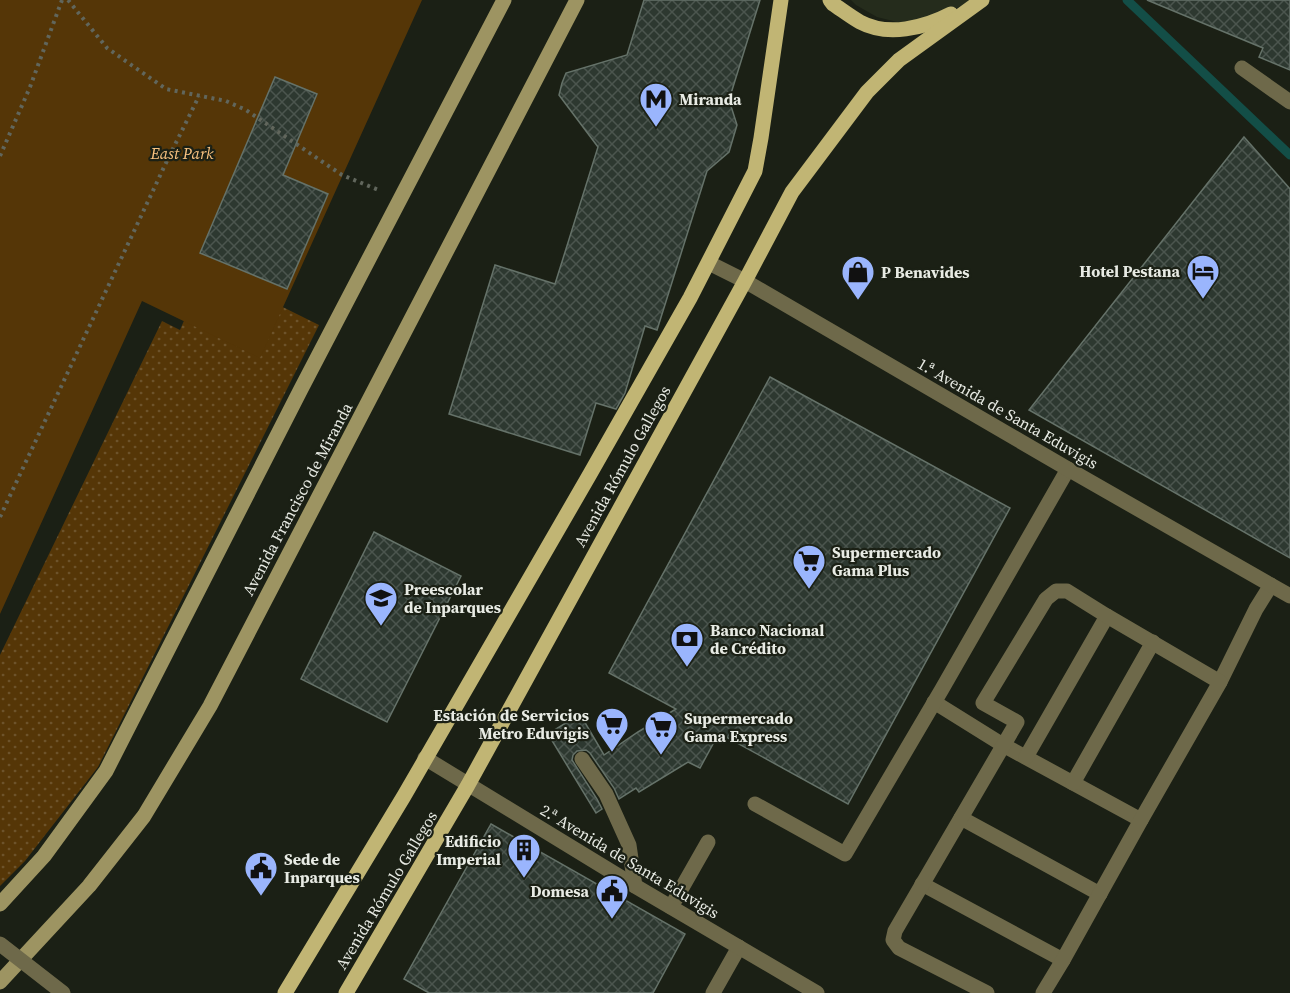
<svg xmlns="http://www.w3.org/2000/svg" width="1290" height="993" viewBox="0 0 1290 993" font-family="'Source Serif 4',serif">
<defs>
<pattern id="grass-dots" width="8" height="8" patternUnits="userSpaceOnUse" patternTransform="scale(1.5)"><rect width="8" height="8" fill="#553607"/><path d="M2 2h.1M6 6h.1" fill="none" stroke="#6d532b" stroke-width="1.8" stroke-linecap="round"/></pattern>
<pattern id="building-cross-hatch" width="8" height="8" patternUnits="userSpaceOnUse" patternTransform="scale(1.5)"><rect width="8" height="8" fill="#2d3830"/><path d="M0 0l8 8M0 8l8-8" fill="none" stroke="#4b554e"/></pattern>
</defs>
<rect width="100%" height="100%" fill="#1b2015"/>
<path fill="#252c1c" d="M851,0h119l-9,6 -33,15 -27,2 -24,-6 -21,-12z"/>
<path fill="url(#grass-dots)" d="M206,269l113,56 -221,442 -73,94 -25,25v-231l162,-334 18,9z"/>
<path fill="#553607" d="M0,0h422l-162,358 -118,-57 -142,313z"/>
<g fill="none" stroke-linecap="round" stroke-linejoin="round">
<path stroke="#134e47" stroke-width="9" d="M1127,0l163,155"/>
</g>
<g fill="url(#building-cross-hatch)" stroke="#657269" stroke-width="1.5">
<path d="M644,0h116l-31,100 8,25 -8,27 -22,19 -50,159 -12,-4 -20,67 -9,16 -20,-6 -16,52 -131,-41 46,-149 60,19 43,-137 -39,-52 3,-12 4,-10 61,-18z"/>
<path d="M1147,0h143v70l-31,-13 4,-9z"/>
<path d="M275,77l42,17 -34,81 45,19 -41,95 -87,-36z"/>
<path d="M1244,137l46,52v369l-261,-148z"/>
<path d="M770,377l240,131 -162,296 -129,-71 -19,35 -12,-6 -49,30 -3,-4 -17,11 -5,-11 -24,-35 -4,-3 -9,1 -4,4 -1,5 25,39 5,10 -6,4 -48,-79 32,-20 24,41 34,-23 38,-23 -67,-36z"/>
<path d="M374,532l87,44 -74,146 -86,-43z"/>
<path d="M491,824l194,110 -32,59h-224l-25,-14z"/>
</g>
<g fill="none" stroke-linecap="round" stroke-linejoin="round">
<g stroke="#61665c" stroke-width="4" stroke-dasharray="3 4.5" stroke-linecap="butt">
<path d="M68,0l39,48 59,41 60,12 20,9 96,65 39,16"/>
<path d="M0,156l30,-69 32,-87"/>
<path d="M0,517l165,-352 34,-69"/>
</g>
<g stroke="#6e694a" stroke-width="15">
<path d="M1220,682l36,-73 15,-24"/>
<path d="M934,702l69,43 138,75"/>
<path d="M1026,757l81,-141"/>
<path d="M582,759l24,35 23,51 6,41"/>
<path d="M1073,783l80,-141"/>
<path d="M755,804l90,50 97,-165 126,-220"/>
<path d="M961,818l139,76"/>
<path d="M922,884l141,76"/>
<path d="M671,907l37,-65"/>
<path d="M713,993l26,-46"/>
<path d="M987,993l-88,-45 -6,-8 2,-9 122,-209 -34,-19 63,-104 10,-8h11l40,25 113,66 -79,138 -78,140 -20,33"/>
</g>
<g stroke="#6e694a" stroke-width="15">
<path d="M1242,68l48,34"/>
<path d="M709,263l36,18 323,188 222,127"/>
<path d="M425,758l210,128 182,107"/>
</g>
<g stroke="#9d9462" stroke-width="15">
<path d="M0,904l44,-48 62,-85 195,-382 203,-389"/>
<path d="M0,982l89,-96 55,-70 66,-110 367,-706"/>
</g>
<g stroke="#c1b574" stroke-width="15">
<path d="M830,0l3,4c9,6 18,13 27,18 28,15 64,6 91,-8"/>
<path d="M285,993l119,-197 186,-322 100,-176 65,-127 6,-33 20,-138"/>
<path d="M346,993l122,-208 277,-504 47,-89 75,-100 32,-32 83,-60"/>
</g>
<path stroke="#6e694a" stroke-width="15" d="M0,944l63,49"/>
</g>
<defs>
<g id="metro-pin" transform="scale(1.725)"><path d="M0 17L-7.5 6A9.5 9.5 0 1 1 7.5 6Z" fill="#9ab5fd" stroke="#1b2015"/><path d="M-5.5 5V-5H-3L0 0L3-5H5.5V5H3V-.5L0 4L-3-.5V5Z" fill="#111"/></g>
<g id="hotel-pin" transform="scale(1.725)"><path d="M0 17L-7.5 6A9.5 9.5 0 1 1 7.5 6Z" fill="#9ab5fd" stroke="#1b2015"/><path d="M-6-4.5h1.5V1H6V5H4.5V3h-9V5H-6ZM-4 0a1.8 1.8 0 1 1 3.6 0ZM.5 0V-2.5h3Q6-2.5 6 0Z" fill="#111"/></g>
<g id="shop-pin" transform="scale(1.725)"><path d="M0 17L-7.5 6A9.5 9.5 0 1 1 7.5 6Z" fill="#9ab5fd" stroke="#1b2015"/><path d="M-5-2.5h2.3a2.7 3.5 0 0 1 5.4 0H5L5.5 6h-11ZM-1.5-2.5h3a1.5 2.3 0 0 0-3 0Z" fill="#111"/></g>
<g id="supermarket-pin" transform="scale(1.725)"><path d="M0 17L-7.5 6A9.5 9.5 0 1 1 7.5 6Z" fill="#9ab5fd" stroke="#1b2015"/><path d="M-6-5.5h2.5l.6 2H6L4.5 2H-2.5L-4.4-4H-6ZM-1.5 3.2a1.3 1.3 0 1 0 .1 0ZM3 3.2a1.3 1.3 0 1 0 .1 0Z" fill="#111"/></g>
<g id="school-pin" transform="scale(1.725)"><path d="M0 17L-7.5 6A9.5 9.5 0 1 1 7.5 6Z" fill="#9ab5fd" stroke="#1b2015"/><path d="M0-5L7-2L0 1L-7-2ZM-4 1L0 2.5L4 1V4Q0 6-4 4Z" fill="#111"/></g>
<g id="bank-pin" transform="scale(1.725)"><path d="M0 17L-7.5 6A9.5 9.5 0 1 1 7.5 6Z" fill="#9ab5fd" stroke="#1b2015"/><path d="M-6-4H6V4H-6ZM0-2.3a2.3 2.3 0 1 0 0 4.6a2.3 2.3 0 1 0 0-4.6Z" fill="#111"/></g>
<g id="building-pin" transform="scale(1.725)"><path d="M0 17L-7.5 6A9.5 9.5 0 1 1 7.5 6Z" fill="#9ab5fd" stroke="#1b2015"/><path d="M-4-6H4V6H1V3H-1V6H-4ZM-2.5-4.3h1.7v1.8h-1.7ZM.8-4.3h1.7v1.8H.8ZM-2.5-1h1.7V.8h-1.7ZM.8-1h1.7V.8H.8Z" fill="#111"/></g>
<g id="civic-pin" transform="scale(1.725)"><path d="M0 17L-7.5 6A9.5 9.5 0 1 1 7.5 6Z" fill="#9ab5fd" stroke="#1b2015"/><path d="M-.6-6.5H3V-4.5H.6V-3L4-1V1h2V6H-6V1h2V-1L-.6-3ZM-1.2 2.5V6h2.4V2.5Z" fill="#111"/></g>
</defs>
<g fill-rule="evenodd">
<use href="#metro-pin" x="656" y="99"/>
<use href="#hotel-pin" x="1203" y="271"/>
<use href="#shop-pin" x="858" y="272"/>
<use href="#supermarket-pin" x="809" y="561"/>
<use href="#school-pin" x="381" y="598"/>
<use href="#bank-pin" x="687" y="639"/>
<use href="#supermarket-pin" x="612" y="724"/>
<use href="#supermarket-pin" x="661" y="727"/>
<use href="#building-pin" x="524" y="850"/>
<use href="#civic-pin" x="261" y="868"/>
<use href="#civic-pin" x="612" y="891"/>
</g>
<g text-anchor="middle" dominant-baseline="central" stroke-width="4.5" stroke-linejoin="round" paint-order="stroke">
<g font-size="16" font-weight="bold" fill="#e8ebe4" stroke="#1b2015" text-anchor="start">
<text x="679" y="99">Miranda</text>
<text x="1180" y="271" text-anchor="end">Hotel Pestana</text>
<text x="881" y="272">P Benavides</text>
<text x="832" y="552">Supermercado<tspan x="832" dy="18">Gama Plus</tspan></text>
<text x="404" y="589">Preescolar<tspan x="404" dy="18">de Inparques</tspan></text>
<text x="710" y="630">Banco Nacional<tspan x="710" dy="18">de Crédito</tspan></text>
<text x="589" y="715" text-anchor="end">Estación de Servicios<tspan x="589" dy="18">Metro Eduvigis</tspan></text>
<text x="684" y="718">Supermercado<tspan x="684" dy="18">Gama Express</tspan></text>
<text x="501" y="841" text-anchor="end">Edificio<tspan x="501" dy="18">Imperial</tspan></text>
<text x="284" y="859">Sede de<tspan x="284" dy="18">Inparques</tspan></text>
<text x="589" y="891" text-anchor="end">Domesa</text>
</g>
<g font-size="16" font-style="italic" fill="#fbc481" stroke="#1b2015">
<text x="182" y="153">East Park</text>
</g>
<g font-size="16" fill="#e8ebe4" stroke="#1b2015">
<text transform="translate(1008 413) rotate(30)">1.ª Avenida de Santa Eduvigis</text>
<text transform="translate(622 466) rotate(-61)">Avenida Rómulo Gallegos</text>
<text transform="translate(297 499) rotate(-62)">Avenida Francisco de Miranda</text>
<text transform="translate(630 861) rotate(31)">2.ª Avenida de Santa Eduvigis</text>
<text transform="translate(386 890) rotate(-59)">Avenida Rómulo Gallegos</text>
</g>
</g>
</svg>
